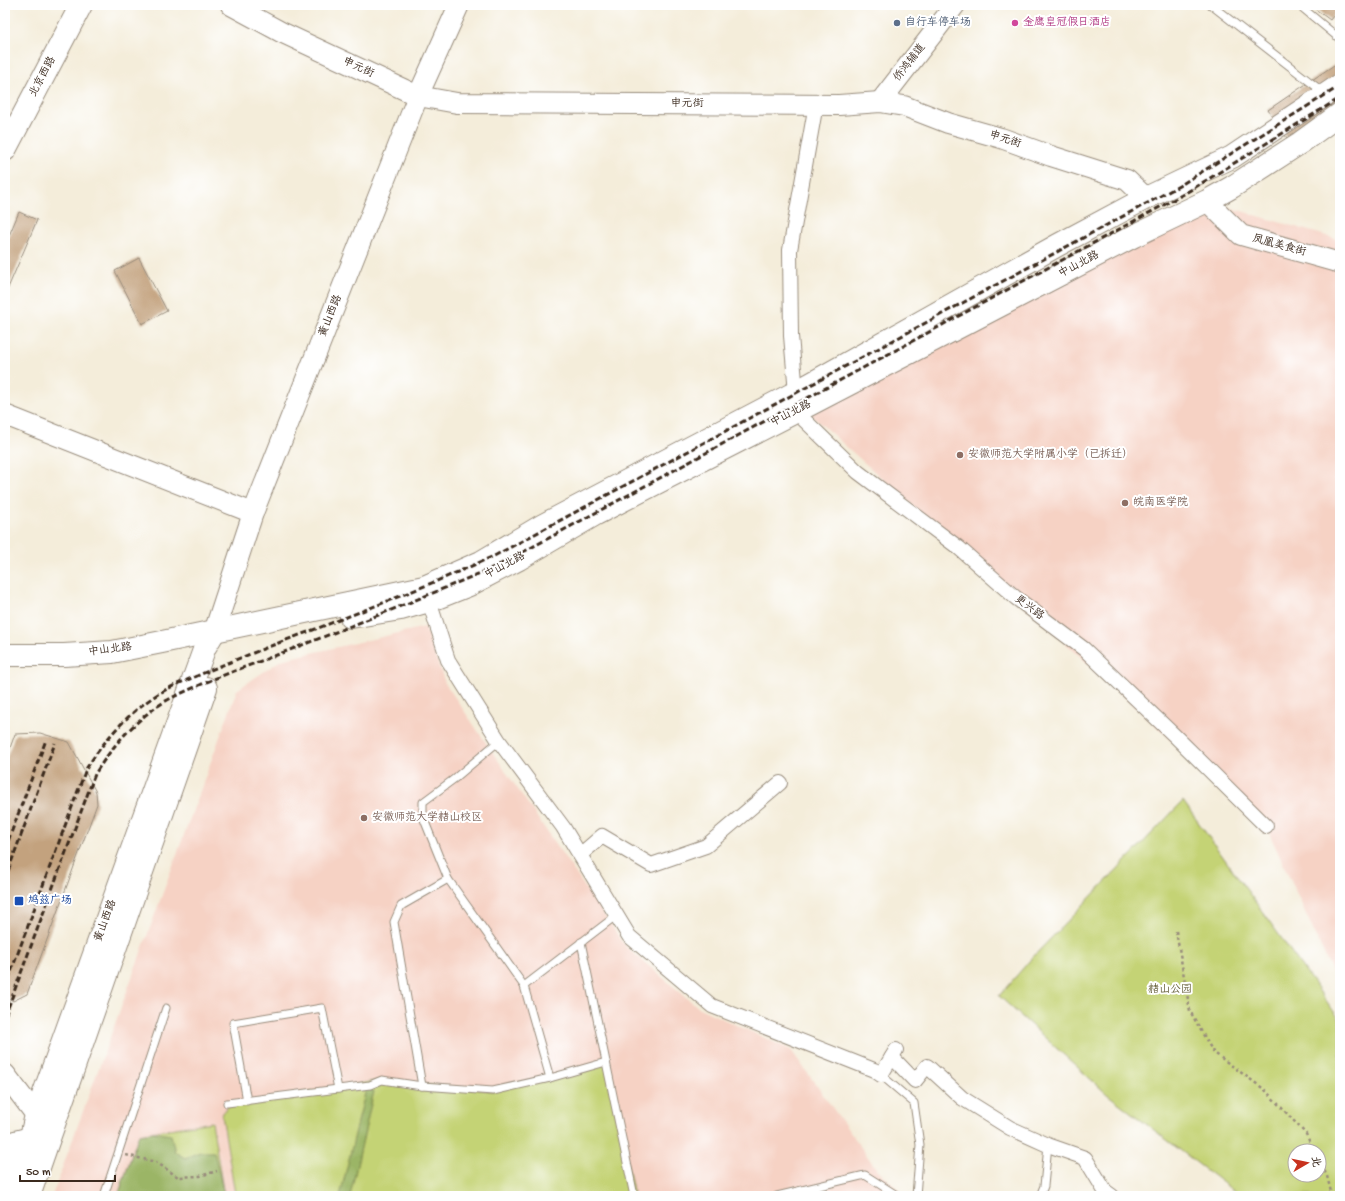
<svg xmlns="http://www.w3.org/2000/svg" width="1345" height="1201" viewBox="0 0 1345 1201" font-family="'Gochi Hand','LXGW WenKai TC',sans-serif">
<rect width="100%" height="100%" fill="#fff"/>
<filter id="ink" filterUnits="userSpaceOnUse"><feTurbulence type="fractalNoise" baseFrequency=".025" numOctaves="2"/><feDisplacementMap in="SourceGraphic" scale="8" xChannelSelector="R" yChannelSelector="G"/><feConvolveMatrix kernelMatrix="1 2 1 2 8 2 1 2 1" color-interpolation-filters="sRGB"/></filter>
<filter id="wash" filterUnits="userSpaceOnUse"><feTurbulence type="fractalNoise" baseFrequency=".012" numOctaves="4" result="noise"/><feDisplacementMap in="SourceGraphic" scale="16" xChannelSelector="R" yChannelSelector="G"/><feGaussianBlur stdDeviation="0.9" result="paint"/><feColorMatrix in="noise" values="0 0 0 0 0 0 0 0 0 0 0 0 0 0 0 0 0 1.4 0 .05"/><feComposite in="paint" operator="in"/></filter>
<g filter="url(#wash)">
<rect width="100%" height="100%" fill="#f4edda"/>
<g fill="#f6d2c4">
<path d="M1207,201l133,39v749l-74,-163 -250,-228 -213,-190z"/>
<path d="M425,627l20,56 181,264 73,61 92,42 87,121 27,25h-853l185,-506 44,-30z"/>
</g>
<g fill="#c4d375" stroke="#807e4a" fill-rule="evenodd">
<path d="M1183,801l157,219v176h-100l-133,-102 -108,-98 32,-37zM1295,1151h24v24h-24z"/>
<path d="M606,1062l28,134h-386l-13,-2 -13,-79 5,-9 155,-26 111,11z"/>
<path d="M212,1122l12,74h-106l21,-62z"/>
</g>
<g fill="#9bb566" stroke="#6b7042">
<path d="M366,1089l8,2 -24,105h-10z"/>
<path d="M153,1132l18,3 4,17 10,6 15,-6h14l10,42 -1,2h-105l21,-62z"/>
</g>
<g id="blocks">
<g fill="#c3a27e">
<path d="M1310,5h30v2l-10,13z"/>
<path d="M1340,61v55l-47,31 -25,-37z"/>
<path d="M19,212l18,8 -32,75v-50z"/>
<path d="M139,258l28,53 -25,13 -27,-53z"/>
<path d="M40,733l29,9 27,50 1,12 -70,190 -14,7 -8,-5v-234l10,-28z"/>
</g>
</g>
</g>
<g filter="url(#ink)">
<use href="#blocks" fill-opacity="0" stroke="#988c7c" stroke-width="1"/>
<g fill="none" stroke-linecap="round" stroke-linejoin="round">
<g stroke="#988c7c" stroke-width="9">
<g id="lane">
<path d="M1211,5l112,87"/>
<path d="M1299,5l41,34"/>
<path d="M448,879l76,107 26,92"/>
<path d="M581,942l53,254"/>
<path d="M524,986l93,-71"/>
<path d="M881,1075l33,28 6,42 -4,51"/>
<path d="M422,1086l-28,-164 7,-16 47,-27 -25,-62v-15l31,-23 45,-38"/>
<path d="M247,1101l-14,-78 89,-15 16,81"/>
<path d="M227,1103l111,-14 32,-4 12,-5 40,6 71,5 57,-13 56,-16"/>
<path d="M104,1196l62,-188"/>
<path d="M777,1196l88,-21 33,21"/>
<path d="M1040,1196l4,-10 4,-41"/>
</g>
</g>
<g stroke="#988c7c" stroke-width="16">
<g id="street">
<path d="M796,392l-5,-56 -1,-86 26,-146"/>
<path d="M791,405l5,7 62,60 101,76 57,50 68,51 92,88 90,89"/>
<path d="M429,601l19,59 51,81 64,86 66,109 83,70 162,64 7,5 15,-25"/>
<path d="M580,855l22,-19 49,29 55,-19 74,-63"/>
<path d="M892,1057l23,24 12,-15 35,32 48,30 38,17 37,13 20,33 7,5"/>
</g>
</g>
<g stroke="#988c7c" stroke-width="22">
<g id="secondary">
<path d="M231,5l50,27 137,64 39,7 382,2 41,-3 24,4 44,17 53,15 50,18 76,24 19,18"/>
<path d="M880,102l75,-97"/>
<path d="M1207,201l34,34 99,28"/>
<path d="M5,415l248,98"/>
<path d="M214,632l39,-119 165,-417 41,-91"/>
<path d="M5,1074l31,41"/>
<path d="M5,1160l10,-19 16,-4"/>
</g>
</g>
<g stroke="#988c7c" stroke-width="24">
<g id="primary">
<path d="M5,150l76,-145"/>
<path d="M351,617l50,-8 28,-8 40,-16 50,-26 77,-45 207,-106 331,-172 73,-35 25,-14 68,-44 40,-29"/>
<path d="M5,655h59l48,-3 50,-10 262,-55 57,-25 62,-37 253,-133 262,-147 88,-47 86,-41 108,-72"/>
<path d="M10,1196l21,-59 5,-22 169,-468 9,-15"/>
<path d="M29,1196l177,-508"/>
</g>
</g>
<g stroke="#988c7c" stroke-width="2.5" stroke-dasharray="3 3" stroke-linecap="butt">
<path d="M1176,931l14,80 23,41 52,38 41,44 8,17"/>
<path d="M126,1155l30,7 22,15 22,-1 17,-5"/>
<path d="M1319,1160l8,16 5,20"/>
</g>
<use href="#lane" stroke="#fff" stroke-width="7"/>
<use href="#street" stroke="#fff" stroke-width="14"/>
<use href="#secondary" stroke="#fff" stroke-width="20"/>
<use href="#primary" stroke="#fff" stroke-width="22"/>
<g stroke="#3b2a1e" stroke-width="3" stroke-dasharray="6 3" stroke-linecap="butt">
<path d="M5,849l41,-109"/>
<path d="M5,879l50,-136"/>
<path d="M5,988l81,-219c19,-30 42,-56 72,-75 12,-7 26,-13 39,-18 27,-12 56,-23 84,-34 72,-27 145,-55 215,-87l683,-369 161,-100"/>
<path d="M5,1016l90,-242c18,-29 40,-54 69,-72 12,-7 25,-12 38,-18 28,-12 57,-22 85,-33 72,-28 143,-56 214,-87l683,-370 156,-96"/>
</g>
</g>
</g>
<circle fill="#5c6f8a" stroke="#fff" stroke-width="1.5" cx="897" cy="23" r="4"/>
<circle fill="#d1479c" stroke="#fff" stroke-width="1.5" cx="1015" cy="23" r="4"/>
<g fill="#8d6e63" stroke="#fff" stroke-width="1.5">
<circle cx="960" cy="455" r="4"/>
<circle cx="1125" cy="503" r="4"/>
<circle cx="364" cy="818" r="4"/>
</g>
<rect fill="#1a4fb4" stroke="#fff" stroke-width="1.5" x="14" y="896" width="10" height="10" rx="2"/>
<g text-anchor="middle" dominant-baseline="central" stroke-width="4" stroke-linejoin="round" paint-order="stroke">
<g font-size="11" fill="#4e5e75" stroke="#fff" text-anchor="start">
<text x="905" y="23">自行车停车场</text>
</g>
<g font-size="11" fill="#b23c85" stroke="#fff" text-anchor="start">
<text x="1023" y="23">金鹰皇冠假日酒店</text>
</g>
<g font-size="11" fill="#3b2a1e" stroke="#fff">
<text transform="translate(910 63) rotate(-52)">侨鸿辅道</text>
<text transform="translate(358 68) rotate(25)">申元街</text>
<text transform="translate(43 77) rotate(-62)">北京西路</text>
<text x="687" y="104">申元街</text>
<text transform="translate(1005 140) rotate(18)">申元街</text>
<text transform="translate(1279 246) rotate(15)">凤凰美食街</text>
<text transform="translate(1079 265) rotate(-28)">中山北路</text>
<text transform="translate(331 316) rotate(-68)">黄山西路</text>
<text transform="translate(791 414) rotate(-27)">中山北路</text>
<text transform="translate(505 566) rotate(-28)">中山北路</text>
<text transform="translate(1029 608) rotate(37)">更兴路</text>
<text transform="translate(110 650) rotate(-7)">中山北路</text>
<text transform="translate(106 921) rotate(-70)">黄山西路</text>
</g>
<g font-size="11" fill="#785e54" stroke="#fff" text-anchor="start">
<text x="968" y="455">安徽师范大学附属小学（已拆迁）</text>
<text x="1133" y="503">皖南医学院</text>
<text x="372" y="818">安徽师范大学赭山校区</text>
</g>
<g font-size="11" fill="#164399" stroke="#fff" text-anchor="start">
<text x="28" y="901">鸠兹广场</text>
</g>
<g font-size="11" fill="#645d38" stroke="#fff">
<text x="1170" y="990">赭山公园</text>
</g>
</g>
<rect width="1345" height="1201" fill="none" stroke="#fff" stroke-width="20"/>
<g transform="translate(1307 1163) rotate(81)"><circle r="19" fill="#ffffff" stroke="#b1aaa5"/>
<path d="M0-3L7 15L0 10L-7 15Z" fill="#c8321e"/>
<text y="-6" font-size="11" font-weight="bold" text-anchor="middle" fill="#3b2a1e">北</text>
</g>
<path d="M20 1175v6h95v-6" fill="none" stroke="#3b2a1e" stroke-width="2"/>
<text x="26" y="1175" font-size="12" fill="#3b2a1e" stroke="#ffffff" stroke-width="3" paint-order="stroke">50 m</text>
</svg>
